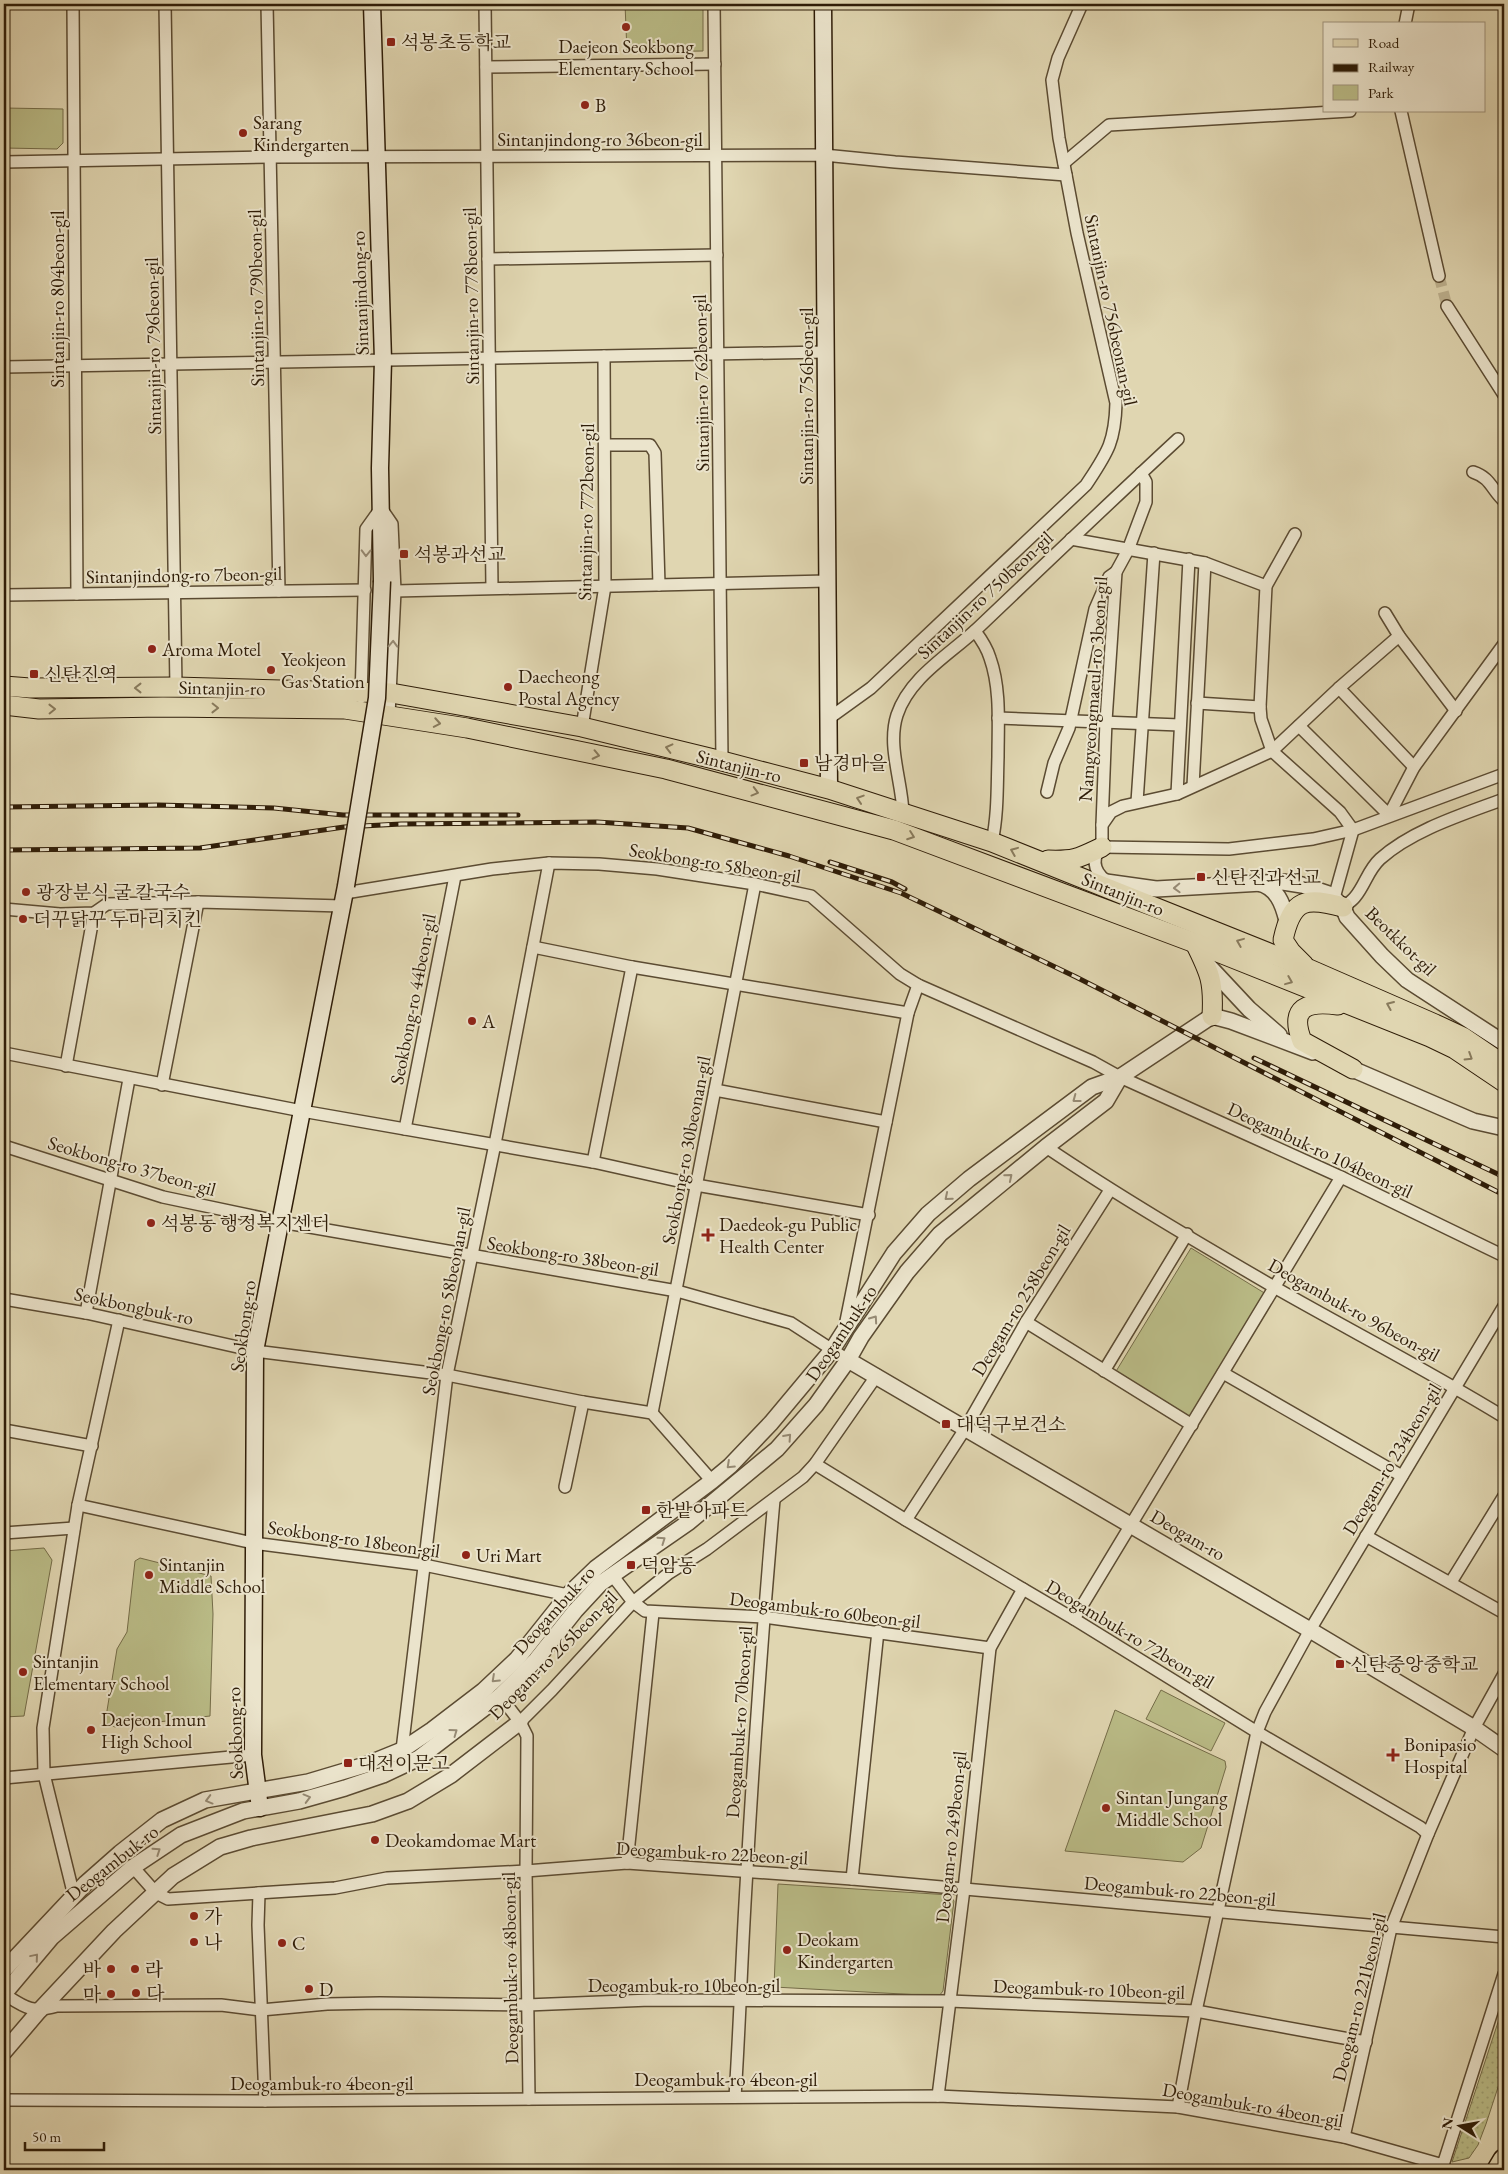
<svg xmlns="http://www.w3.org/2000/svg" width="1508" height="2174" viewBox="0 0 1508 2174" font-family="'EB Garamond','Noto Serif KR',serif">
<defs>
<pattern id="grass-dots" width="8" height="8" patternUnits="userSpaceOnUse" patternTransform="scale(1.25)"><rect width="8" height="8" fill="#babc87"/><path d="M2 2h.1M6 6h.1" fill="none" stroke="#a0a173" stroke-width="1.8" stroke-linecap="round"/></pattern>
</defs>
<rect width="100%" height="100%" fill="#e0d6b1"/>
<filter id="stains"><feTurbulence type="fractalNoise" baseFrequency=".004" numOctaves="4"/><feColorMatrix values="0 0 0 0 .2 0 0 0 0 .09 0 0 0 0 .02 0 0 0 .5 -.17"/></filter>
<radialGradient id="worn" r=".72"><stop offset=".6" stop-color="#630" stop-opacity="0"/><stop offset="1" stop-color="#630" stop-opacity=".3"/></radialGradient>
<path fill="url(#grass-dots)" stroke="#746c48" d="M1504,2004v65l-18,55 -8,21 -9,13 -17,4z"/>
<g fill="#babc87" stroke="#746c48">
<path d="M625,4h78v47l-76,1z"/>
<path d="M4,108l59,1v34l-6,6 -53,-1z"/>
<path d="M1191,1248l75,46 -76,125 -75,-46z"/>
<path d="M44,1548l8,12 -28,156 -20,1v-166z"/>
<path d="M140,1558l71,18 2,38 -3,102 -95,11 -10,-4 12,-74 10,-17 8,-71z"/>
<path d="M1161,1690l64,33 -14,28 -65,-32z"/>
<path d="M1115,1710l110,51 1,6 -25,81 -18,14 -118,-11z"/>
<path d="M778,1884l172,11 4,6 -11,90 -4,5 -165,-9z"/>
</g>
<g fill="none" stroke-linecap="round" stroke-linejoin="round">
<path stroke="#bdb18f" stroke-width="11" stroke-dasharray="11 5.5" stroke-linecap="butt" d="M1439,276l8,30"/>
<g stroke="#5b4b32" stroke-width="14">
<g id="minor">
<path d="M73,4l4,590"/>
<path d="M165,4l11,683"/>
<path d="M267,4l12,587"/>
<path d="M485,4l7,584"/>
<path d="M714,4l8,757"/>
<path d="M1405,24l4,-20"/>
<path d="M486,67l229,-3"/>
<path d="M1401,111l38,165"/>
<path d="M4,162l266,-5 554,-2 71,7 171,13"/>
<path d="M1064,163l45,-38 241,-14"/>
<path d="M488,259l229,-4"/>
<path d="M1447,306l57,89"/>
<path d="M4,367l821,-15"/>
<path d="M605,445h45l5,8 4,132"/>
<path d="M1473,472c18,6 18,17 31,29"/>
<path d="M1295,534l-29,52 -6,121 1,12 11,32 68,61 13,18 -19,68"/>
<path d="M1071,539l134,24 61,23"/>
<path d="M395,591l432,-10"/>
<path d="M4,595l361,-5"/>
<path d="M1385,613l14,23 57,75"/>
<path d="M975,631c6,8 12,17 15,27 11,31 8,67 8,99 -1,29 0,57 -6,85"/>
<path d="M1339,688l75,79"/>
<path d="M361,697l5,-168 15,-21 11,16 3,67 -6,124"/>
<path d="M1197,703l63,4"/>
<path d="M998,718l182,7"/>
<path d="M828,719l43,-31 215,-203c21,-32 29,-42 30,-82l-39,-170 -18,-95 -7,-58 6,-22 24,-54"/>
<path d="M1299,726l90,89 25,-48 90,-123"/>
<path d="M582,727l23,-141 -1,-230"/>
<path d="M1193,786l12,-223"/>
<path d="M1047,792l7,-29 15,-35 26,-119 14,-32 7,-5"/>
<path d="M1177,794l12,-235"/>
<path d="M1137,802l17,-249"/>
<path d="M903,813c-1,-32 -16,-67 -6,-98 13,-39 54,-61 82,-88 66,-63 132,-126 199,-188"/>
<path d="M1102,825l4,-104 10,-149 12,-22 18,-48v-20l-5,-9"/>
<path d="M1102,847l127,2 84,-10 40,-9 151,-56"/>
<path d="M1102,847v-22l9,-13 12,-6 54,-12 95,-43 67,-63 60,-52"/>
<path d="M1100,848c-10,14 -4,27 10,35"/>
<path d="M345,893l147,-24 57,-6 50,1 58,5 98,15 56,12 89,78 18,11 175,77 27,15 221,100 163,79"/>
<path d="M1343,907c4,-3 9,-6 12,-10 10,-12 13,-27 25,-38 32,-29 84,-45 124,-60"/>
<path d="M4,909l56,5 34,-1 13,-9 91,-2 144,4"/>
<path d="M533,947l99,20 276,46"/>
<path d="M4,1053l298,58 291,51 103,23 173,30"/>
<path d="M66,1066l28,-153"/>
<path d="M162,1085l36,-183"/>
<path d="M715,1090l171,32"/>
<path d="M405,1129l50,-253"/>
<path d="M4,1146l159,51 118,25 396,69 114,32 57,37"/>
<path d="M1046,1147c74,50 151,95 228,140 77,44 155,84 230,130"/>
<path d="M593,1162l39,-195"/>
<path d="M4,1299l82,14 169,38 192,24 136,27 69,11 60,68"/>
<path d="M86,1313l43,-234"/>
<path d="M1026,1322l166,103"/>
<path d="M845,1326l63,-313 10,-28"/>
<path d="M1104,1371l83,-137"/>
<path d="M1223,1373l179,103"/>
<path d="M652,1413l103,-529"/>
<path d="M4,1430l88,16"/>
<path d="M815,1464l91,56 168,99 183,113 163,95 8,7"/>
<path d="M565,1487l18,-85"/>
<path d="M78,1505l175,38 171,22 144,30"/>
<path d="M906,1520l59,-91 61,-107 84,-132"/>
<path d="M4,1533l70,-5"/>
<path d="M1366,1536l138,77"/>
<path d="M612,1575l21,27 12,9 119,6 226,31"/>
<path d="M1451,1582l53,-86"/>
<path d="M1074,1619l267,-442"/>
<path d="M500,1696l20,26 7,14 -1,135 3,228"/>
<path d="M520,1722l32,-32 81,-88 36,-29 38,-24 96,-72 12,-13 62,-89"/>
<path d="M402,1750l45,-375 48,-231 54,-281"/>
<path d="M4,1778l249,-23"/>
<path d="M627,1863l26,-250"/>
<path d="M133,1867l23,26 12,6 167,-11 52,-10 139,-7 101,-8 225,16 652,58"/>
<path d="M852,1879l26,-248"/>
<path d="M259,1893l-1,32 7,176"/>
<path d="M74,1896l-30,-122 -1,-46 35,-223 41,-185"/>
<path d="M4,1994c22,14 27,19 53,12l164,-1 40,5 66,-6 53,-1 147,2 123,-5 299,1 247,10 170,31"/>
<path d="M938,2096l26,-207 26,-241 33,-59"/>
<path d="M735,2097c5,-76 7,-152 12,-227 7,-124 16,-247 27,-370"/>
<path d="M4,2100l261,1 673,-5 240,11 166,30 99,28 61,-191"/>
<path d="M1178,2107l18,-96 61,-279 8,-20 45,-82 194,-324"/>
<path d="M1344,2137l47,-209 37,-94 46,-106 30,-54"/>
</g>
</g>
<g stroke="#5b4b32" stroke-width="18">
<g id="tertiary">
<path d="M1106,882l50,7 127,-7 19,3 27,9 14,13 4,10 35,39 25,24 97,63"/>
<path d="M1258,883c19,4 25,21 29,38"/>
<path d="M1206,963l43,46 30,26"/>
<path d="M1343,1065l130,56 31,7"/>
<path d="M848,1360l462,270 164,98 30,21"/>
<path d="M4,1970l82,-87 34,-30 42,-33 43,-20 103,-18 57,-17 37,-15 30,-20 51,-39 34,-32 51,-64 28,-27 116,-87 18,-15 41,-43 61,-73 62,-97 34,-39 41,-35 123,-92 28,-10 92,-61 19,5 82,31"/>
<path d="M4,1994l48,-57 81,-70 48,-32 62,-24 56,-10 46,-13 38,-13 36,-17 81,-62 36,-36 39,-49 26,-28 88,-61 88,-73 39,-44 32,-45 13,-23 46,-65 33,-38 106,-87 60,-46 14,-24"/>
<path d="M4,2052l35,-41 75,-80 59,-55 47,-29 31,-9 121,-24 36,-13 43,-26 69,-53"/>
</g>
</g>
<g stroke="#2f1d08" stroke-width="19">
<g id="secondary">
<path d="M372,4l11,356 -3,108 2,113"/>
<path d="M823,4l6,785"/>
<path d="M260,1808l-7,-53 2,-404 91,-465"/>
</g>
</g>
<g stroke="#2f1d08" stroke-width="21">
<g id="primary">
<path d="M4,686l26,2 146,-1 215,6 191,34 140,34 107,28 163,53 317,127 126,55 28,13 41,28"/>
<path d="M4,705l35,4 124,-2 182,2 122,19 199,41 228,61 301,113 235,94 25,12 49,33"/>
<path d="M1048,860c27,1 31,-2 54,-13"/>
<path d="M1195,943c15,30 19,39 17,73"/>
<path d="M1304,965l-13,-13 -8,-12c9,-42 23,-43 60,-33"/>
<path d="M1338,1005c-31,-4 -49,2 -36,36l51,28"/>
</g>
</g>
<g stroke="#2f1d08" stroke-width="24">
<path id="motorway" d="M1498,2170l6,-10"/>
</g>
<use href="#minor" stroke="#ebe4cc" stroke-width="11"/>
<use href="#tertiary" stroke="#ebe4cc" stroke-width="15"/>
<use href="#secondary" stroke="#ebe4cc" stroke-width="16"/>
<use href="#primary" stroke="#e0d6b1" stroke-width="19"/>
<use href="#motorway" stroke="#e0d6b1" stroke-width="21"/>
<g stroke="#2f1d08" stroke-width="5">
<g id="rail">
<path d="M4,807l154,-2 116,3 69,7h175"/>
<path d="M4,850l196,-2 144,-21 57,-3 196,-2 91,6 101,28 112,37 175,84 428,218"/>
<path d="M830,862l62,20 13,7"/>
<path d="M1254,1058l250,119"/>
</g>
</g>
<use href="#rail" stroke="#ebe4cc" stroke-width="3" stroke-dasharray="9" stroke-linecap="butt"/>
<g stroke="#2f1d08" stroke-width="19" stroke-linecap="butt">
<path id="secondary-bridge" d="M346,886l31,-188 5,-117"/>
</g>
<use href="#secondary-bridge" stroke="#ebe4cc" stroke-width="16"/>
</g>
<defs><path id="oneway-chevron" d="M-2-3.5L2.5 0L-2 3.5" fill="none" stroke-width="1.6" stroke-linecap="round" stroke-linejoin="round" transform="scale(1.25)"/></defs>
<g stroke="#968a74">
<use href="#oneway-chevron" transform="translate(366 553) rotate(91)"/>
<use href="#oneway-chevron" transform="translate(393 644) rotate(-88)"/>
<use href="#oneway-chevron" transform="translate(1177 888) rotate(178)"/>
<use href="#oneway-chevron" transform="translate(1076 1099) rotate(143)"/>
<use href="#oneway-chevron" transform="translate(1009 1177) rotate(-40)"/>
<use href="#oneway-chevron" transform="translate(948 1197) rotate(140)"/>
<use href="#oneway-chevron" transform="translate(874 1319) rotate(-55)"/>
<use href="#oneway-chevron" transform="translate(788 1437) rotate(-48)"/>
<use href="#oneway-chevron" transform="translate(730 1465) rotate(137)"/>
<use href="#oneway-chevron" transform="translate(662 1540) rotate(-35)"/>
<use href="#oneway-chevron" transform="translate(495 1679) rotate(137)"/>
<use href="#oneway-chevron" transform="translate(454 1732) rotate(-36)"/>
<use href="#oneway-chevron" transform="translate(307 1798) rotate(-15)"/>
<use href="#oneway-chevron" transform="translate(209 1800) rotate(165)"/>
<use href="#oneway-chevron" transform="translate(157 1851) rotate(-34)"/>
<use href="#oneway-chevron" transform="translate(35 1957) rotate(-50)"/>
</g>
<g stroke="#887a5c">
<use href="#oneway-chevron" transform="translate(138 688) rotate(180)"/>
<use href="#oneway-chevron" transform="translate(215 708) rotate(1)"/>
<use href="#oneway-chevron" transform="translate(52 709) rotate(-1)"/>
<use href="#oneway-chevron" transform="translate(437 723) rotate(10)"/>
<use href="#oneway-chevron" transform="translate(669 748) rotate(-166)"/>
<use href="#oneway-chevron" transform="translate(596 755) rotate(12)"/>
<use href="#oneway-chevron" transform="translate(755 792) rotate(15)"/>
<use href="#oneway-chevron" transform="translate(860 799) rotate(-162)"/>
<use href="#oneway-chevron" transform="translate(911 836) rotate(20)"/>
<use href="#oneway-chevron" transform="translate(1014 851) rotate(-158)"/>
<use href="#oneway-chevron" transform="translate(1240 942) rotate(-158)"/>
<use href="#oneway-chevron" transform="translate(1289 981) rotate(22)"/>
<use href="#oneway-chevron" transform="translate(1390 1005) rotate(-157)"/>
<use href="#oneway-chevron" transform="translate(1469 1057) rotate(32)"/>
</g>
<g fill="#8f2418" stroke="#ebe4cc" stroke-width="2">
<circle cx="626" cy="27" r="5"/>
<rect x="386" y="37" width="10" height="10" rx="2.5"/>
<circle cx="585" cy="105" r="5"/>
<circle cx="243" cy="133" r="5"/>
<rect x="399" y="549" width="10" height="10" rx="2.5"/>
<circle cx="152" cy="649" r="5"/>
<circle cx="271" cy="670" r="5"/>
<rect x="29" y="669" width="10" height="10" rx="2.5"/>
<circle cx="508" cy="687" r="5"/>
<rect x="799" y="758" width="10" height="10" rx="2.5"/>
<rect x="1196" y="872" width="10" height="10" rx="2.5"/>
<circle cx="26" cy="892" r="5"/>
<circle cx="23" cy="919" r="5"/>
<circle cx="472" cy="1021" r="5"/>
<circle cx="151" cy="1223" r="5"/>
<path d="M705.5 1227.5h5v5h5v5h-5v5h-5v-5h-5v-5h5z"/>
<rect x="941" y="1419" width="10" height="10" rx="2.5"/>
<rect x="641" y="1505" width="10" height="10" rx="2.5"/>
<circle cx="466" cy="1555" r="5"/>
<rect x="626" y="1560" width="10" height="10" rx="2.5"/>
<circle cx="149" cy="1575" r="5"/>
<rect x="1335" y="1659" width="10" height="10" rx="2.5"/>
<circle cx="23" cy="1672" r="5"/>
<circle cx="91" cy="1730" r="5"/>
<path d="M1390.5 1747.5h5v5h5v5h-5v5h-5v-5h-5v-5h5z"/>
<rect x="343" y="1758" width="10" height="10" rx="2.5"/>
<circle cx="1106" cy="1808" r="5"/>
<circle cx="375" cy="1840" r="5"/>
<circle cx="194" cy="1916" r="5"/>
<circle cx="194" cy="1942" r="5"/>
<circle cx="282" cy="1943" r="5"/>
<circle cx="787" cy="1950" r="5"/>
<circle cx="111" cy="1969" r="5"/>
<circle cx="135" cy="1969" r="5"/>
<circle cx="309" cy="1989" r="5"/>
<circle cx="136" cy="1993" r="5"/>
<circle cx="111" cy="1994" r="5"/>
</g>
<g text-anchor="middle" dominant-baseline="central" stroke-width="4" stroke-linejoin="round" paint-order="stroke">
<g font-size="19" fill="#2f1d08" stroke="#ebe4cc" text-anchor="start">
<text x="401" y="42">석봉초등학교</text>
<text x="626" y="46" text-anchor="middle">Daejeon Seokbong<tspan x="626" dy="22">Elementary School</tspan></text>
<text x="595" y="105">B</text>
<text x="253" y="122">Sarang<tspan x="253" dy="22">Kindergarten</tspan></text>
<text x="414" y="554">석봉과선교</text>
<text x="162" y="649">Aroma Motel</text>
<text x="281" y="659">Yeokjeon<tspan x="281" dy="22">Gas Station</tspan></text>
<text x="44" y="674">신탄진역</text>
<text x="518" y="676">Daecheong<tspan x="518" dy="22">Postal Agency</tspan></text>
<text x="814" y="763">남경마을</text>
<text x="1211" y="877">신탄진과선교</text>
<text x="36" y="892">광장분식 굴 칼국수</text>
<text x="33" y="919">더꾸닭꾸 두마리치킨</text>
<text x="482" y="1021">A</text>
<text x="161" y="1223">석봉동 행정복지센터</text>
<text x="719" y="1224">Daedeok-gu Public<tspan x="719" dy="22">Health Center</tspan></text>
<text x="956" y="1424">대덕구보건소</text>
<text x="656" y="1510">한밭아파트</text>
<text x="476" y="1555">Uri Mart</text>
<text x="159" y="1564">Sintanjin<tspan x="159" dy="22">Middle School</tspan></text>
<text x="641" y="1565">덕암동</text>
<text x="33" y="1661">Sintanjin<tspan x="33" dy="22">Elementary School</tspan></text>
<text x="1350" y="1664">신탄중앙중학교</text>
<text x="101" y="1719">Daejeon Imun<tspan x="101" dy="22">High School</tspan></text>
<text x="1404" y="1744">Bonipasio<tspan x="1404" dy="22">Hospital</tspan></text>
<text x="358" y="1763">대전이문고</text>
<text x="1116" y="1797">Sintan Jungang<tspan x="1116" dy="22">Middle School</tspan></text>
<text x="385" y="1840">Deokamdomae Mart</text>
<text x="204" y="1916">가</text>
<text x="797" y="1939">Deokam<tspan x="797" dy="22">Kindergarten</tspan></text>
<text x="204" y="1942">나</text>
<text x="292" y="1943">C</text>
<text x="101" y="1969" text-anchor="end">바</text>
<text x="145" y="1969">라</text>
<text x="319" y="1989">D</text>
<text x="146" y="1993">다</text>
<text x="101" y="1994" text-anchor="end">마</text>
</g>
<g font-size="19" fill="#2f1d08" stroke="#ebe4cc">
<text x="600" y="139">Sintanjindong-ro 36beon-gil</text>
<text transform="translate(360 293) rotate(-92)">Sintanjindong-ro</text>
<text transform="translate(471 296) rotate(-91)">Sintanjin-ro 778beon-gil</text>
<text transform="translate(256 298) rotate(-91)">Sintanjin-ro 790beon-gil</text>
<text transform="translate(57 299) rotate(-90)">Sintanjin-ro 804beon-gil</text>
<text transform="translate(1111 310) rotate(78)">Sintanjin-ro 756beonan-gil</text>
<text transform="translate(153 346) rotate(-91)">Sintanjin-ro 796beon-gil</text>
<text transform="translate(701 383) rotate(-91)">Sintanjin-ro 762beon-gil</text>
<text transform="translate(806 396) rotate(-90)">Sintanjin-ro 756beon-gil</text>
<text transform="translate(586 512) rotate(-89)">Sintanjin-ro 772beon-gil</text>
<text transform="translate(184 575) rotate(-1)">Sintanjindong-ro 7beon-gil</text>
<text transform="translate(985 595) rotate(-43)">Sintanjin-ro 750beon-gil</text>
<text transform="translate(222 688) rotate(1)">Sintanjin-ro</text>
<text transform="translate(1093 689) rotate(-86)">Namgyeongmaeul-ro 3beon-gil</text>
<text transform="translate(739 766) rotate(14)">Sintanjin-ro</text>
<text transform="translate(715 863) rotate(9)">Seokbong-ro 58beon-gil</text>
<text transform="translate(1123 894) rotate(22)">Sintanjin-ro</text>
<text transform="translate(1401 941) rotate(44)">Beotkkot-gil</text>
<text transform="translate(413 999) rotate(-79)">Seokbong-ro 44beon-gil</text>
<text transform="translate(686 1150) rotate(-79)">Seokbong-ro 30beonan-gil</text>
<text transform="translate(1320 1150) rotate(25)">Deogambuk-ro 104beon-gil</text>
<text transform="translate(132 1166) rotate(16)">Seokbong-ro 37beon-gil</text>
<text transform="translate(573 1256) rotate(9)">Seokbong-ro 38beon-gil</text>
<text transform="translate(1021 1300) rotate(-59)">Deogam-ro 258beon-gil</text>
<text transform="translate(446 1301) rotate(-79)">Seokbong-ro 58beonan-gil</text>
<text transform="translate(134 1306) rotate(12)">Seokbongbuk-ro</text>
<text transform="translate(1354 1310) rotate(29)">Deogambuk-ro 96beon-gil</text>
<text transform="translate(243 1326) rotate(-82)">Seokbong-ro</text>
<text transform="translate(841 1333) rotate(-56)">Deogambuk-ro</text>
<text transform="translate(1392 1459) rotate(-59)">Deogam-ro 234beon-gil</text>
<text transform="translate(1188 1535) rotate(30)">Deogam-ro</text>
<text transform="translate(354 1539) rotate(8)">Seokbong-ro 18beon-gil</text>
<text transform="translate(554 1610) rotate(-48)">Deogambuk-ro</text>
<text transform="translate(825 1610) rotate(7)">Deogambuk-ro 60beon-gil</text>
<text transform="translate(1130 1634) rotate(31)">Deogambuk-ro 72beon-gil</text>
<text transform="translate(553 1655) rotate(-45)">Deogam-ro 265beon-gil</text>
<text transform="translate(739 1722) rotate(-86)">Deogambuk-ro 70beon-gil</text>
<text transform="translate(235 1733) rotate(-92)">Seokbong-ro</text>
<text transform="translate(951 1837) rotate(-84)">Deogam-ro 249beon-gil</text>
<text transform="translate(712 1853) rotate(3)">Deogambuk-ro 22beon-gil</text>
<text transform="translate(112 1863) rotate(-38)">Deogambuk-ro</text>
<text transform="translate(1180 1891) rotate(5)">Deogambuk-ro 22beon-gil</text>
<text transform="translate(510 1968) rotate(-91)">Deogambuk-ro 48beon-gil</text>
<text x="684" y="1985">Deogambuk-ro 10beon-gil</text>
<text transform="translate(1089 1989) rotate(2)">Deogambuk-ro 10beon-gil</text>
<text transform="translate(1359 1997) rotate(-76)">Deogam-ro 221beon-gil</text>
<text x="726" y="2079">Deogambuk-ro 4beon-gil</text>
<text x="322" y="2083">Deogambuk-ro 4beon-gil</text>
<text transform="translate(1253 2105) rotate(10)">Deogambuk-ro 4beon-gil</text>
</g>
</g>
<rect width="1508" height="2174" fill="none" stroke="#e0d6b1" stroke-width="20"/>
<rect x="5" y="5" width="1498" height="2164" fill="none" stroke="#2f1d08" stroke-width="2.5"/>
<rect x="10" y="10" width="1488" height="2154" fill="none" stroke="#2f1d08"/>
<rect x="1323" y="22" width="162" height="90" fill="#ebe4cc" stroke="#a0947e"/>
<rect x="1333" y="39" width="25" height="8" fill="#e0d6b1" stroke="#a0947e"/>
<text x="1368" y="48" font-size="15" fill="#2f1d08">Road</text>
<rect x="1333" y="64" width="25" height="8" fill="#2f1d08" stroke="#a0947e"/>
<text x="1368" y="72" font-size="15" fill="#2f1d08">Railway</text>
<rect x="1333" y="85" width="25" height="15" fill="#babc87" stroke="#a0947e"/>
<text x="1368" y="98" font-size="15" fill="#2f1d08">Park</text>
<g transform="translate(1460 2126) rotate(281)" stroke="#ebe4cc" stroke-width="4" paint-order="stroke">
<path d="M0-4L9 19L0 12L-9 19Z" fill="#2f1d08"/>
<text y="-8" font-size="14" font-weight="bold" text-anchor="middle" fill="#2f1d08">N</text>
</g>
<path d="M25 2142v8h79v-8" fill="none" stroke="#2f1d08" stroke-width="2.5"/>
<text x="32" y="2142" font-size="15" fill="#2f1d08" stroke="#ebe4cc" stroke-width="4" paint-order="stroke">50 m</text>
<rect width="100%" height="100%" filter="url(#stains)"/>
<rect width="100%" height="100%" fill="url(#worn)"/>
</svg>
